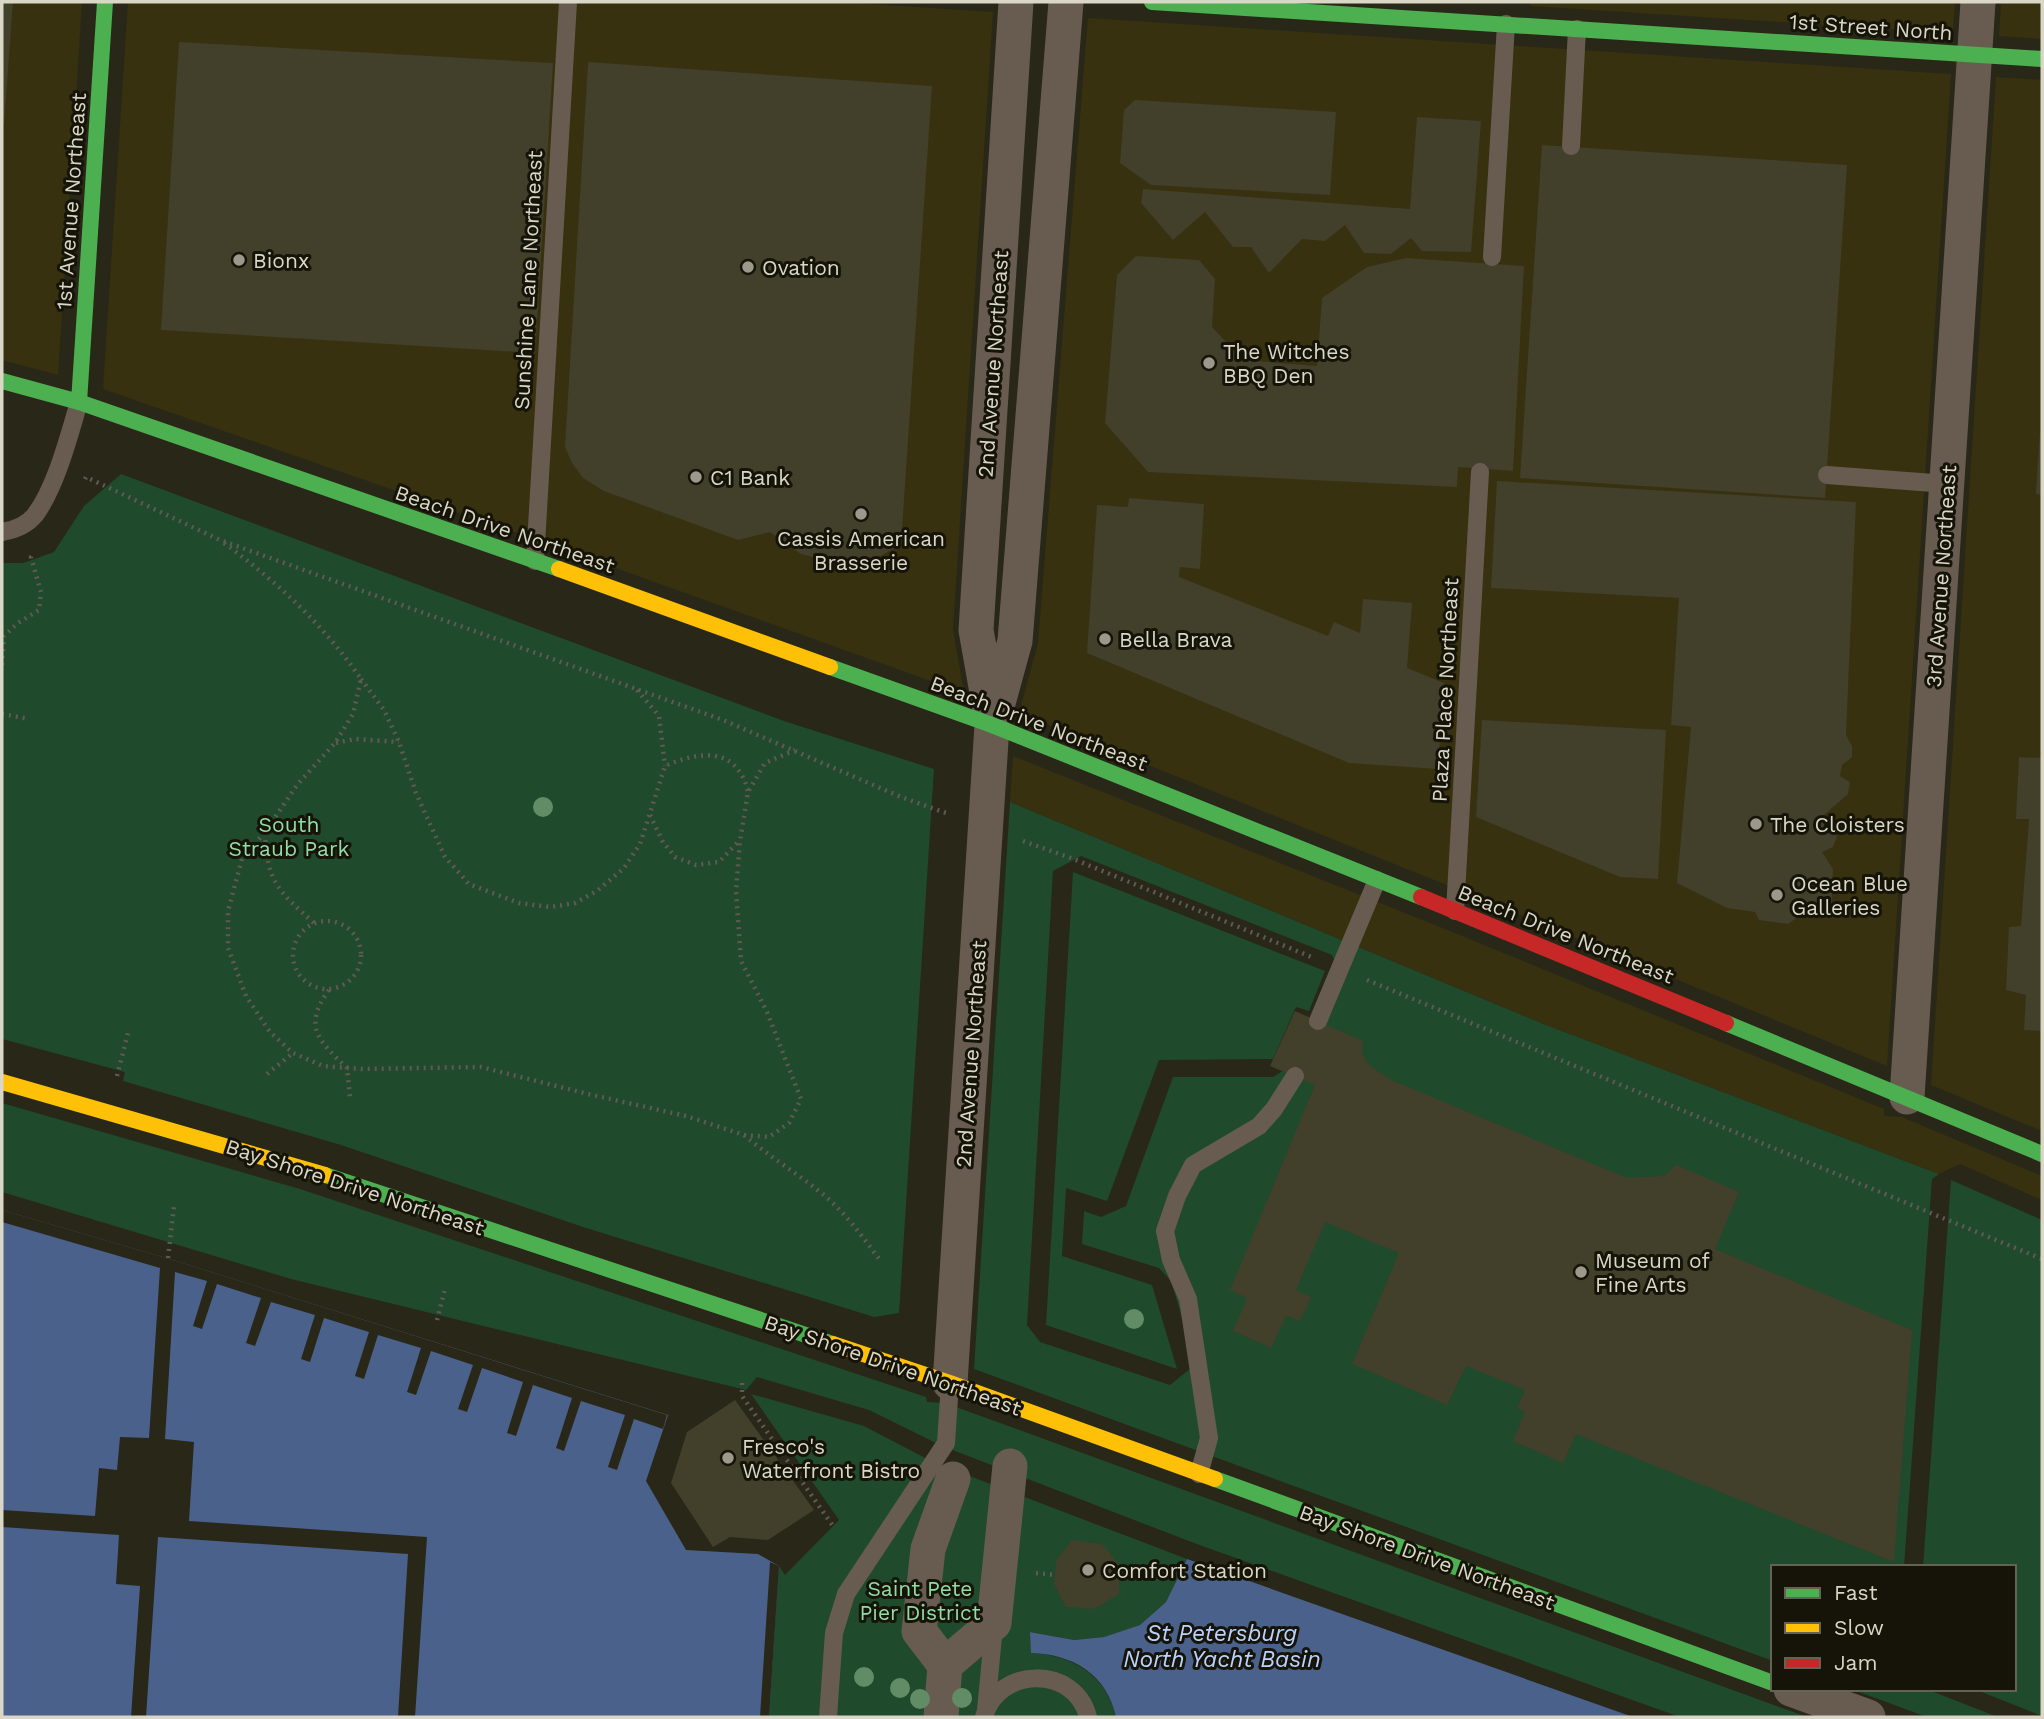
<svg xmlns="http://www.w3.org/2000/svg" width="2044" height="1719" viewBox="0 0 2044 1719" font-family="'Work Sans',sans-serif">
<rect width="100%" height="100%" fill="#292718"/>
<g fill="#37310f">
<path d="M2,2h80l-24,373 -56,-15z"/>
<path d="M128,2h710l155,10 -40,617 11,64 -421,-151 -440,-153z"/>
<path d="M1530,2h425l-2,31 -423,-27z"/>
<path d="M2001,2h41v37l-43,-3z"/>
<path d="M1088,18l863,56 -64,992 -423,-174 -445,-179 19,-70z"/>
<path d="M1996,77l46,3v1051l-111,-46z"/>
<path d="M1013,756l432,173 439,180v7l18,1 140,59v24l-82,-36 -21,10 -393,-149 -536,-223z"/>
</g>
<g fill="#1f4a2c" fill-rule="evenodd">
<path d="M121,474l663,247 150,48 -35,544 -25,4 -291,-90 -242,-82 -218,-64 2,-9 -123,-33v-476h21l31,-11 30,-46z"/>
<path d="M1010,802l536,223 393,149 -7,5 -28,388h-131v94l-799,-292zM1081,856l251,99 11,23 -52,88 -18,11h-100l-47,129 -25,11 -17,-6 -2,33 77,24 12,13 25,83 -26,21 -130,-43 -13,-17 26,-454z"/>
<path d="M1073,872l252,99 -16,40 -13,-4 -23,52 -114,1 -52,141 -41,-13 -4,68 90,29 25,84 -131,-44z"/>
<path d="M2,1103l298,86 626,208 1,5 18,1 862,314h-127l-486,-174 -252,-97 -73,-36 -112,-33 -11,13 -455,-111 -289,-87z"/>
<path d="M1951,1180l91,40v496l-68,-27h40v-122h-91z"/>
<path d="M751,1394l113,32 69,36 254,97 -21,43 -26,23 -36,12 -30,3 -43,-8v21c41,2 76,22 85,64h-347l10,-151 6,9 54,-55z"/>
<path d="M1851,1689h75l72,28h-71z"/>
</g>
<g fill="#4a618c">
<path d="M2,1210l174,51 492,154 -22,66 40,69 72,4 21,12 -10,151h-767z"/>
<path d="M1187,1559l446,158h-517c-9,-43 -44,-63 -85,-64l-1,-21 44,8 30,-3 36,-12 26,-23z"/>
</g>
<g fill="#292718">
<path d="M2,1210l174,51 491,154 -4,14 -29,-10 -17,51 -9,-3 17,-52 -44,-14 -17,50 -8,-3 16,-50 -39,-13 -17,51 -9,-3 16,-51 -41,-14 -15,44 -9,-3 15,-44 -42,-14 -15,44 -9,-3 14,-44 -43,-13 -14,44 -9,-3 14,-44 -45,-14 -14,44 -9,-3 14,-44 -44,-13 -16,44 -9,-3 15,-45 -44,-14 -15,45 -9,-3 14,-45 -32,-9 -10,167 29,3 -5,79 238,16 -12,180h-17l10,-163 -250,-17 -12,180h-15l9,-131 -24,-2 3,-49 -117,-8v-17l93,6 4,-48 18,2 3,-33 29,1 11,-170 -158,-46z"/>
<path d="M770,1562l9,4 -10,151h-9z"/>
</g>
<g fill="#423f2b">
<path d="M2,2h11l-9,122h-2z"/>
<path d="M179,42l374,21 -18,290 -374,-23z"/>
<path d="M588,62l344,24 -31,458 -20,12 -27,6 -26,-1 -27,-7 -31,-22 -32,8 -134,-49 -21,-13 -11,-15 -7,-16z"/>
<path d="M1135,100l201,12 -6,83 -179,-10 -31,-22 4,-53z"/>
<path d="M1417,117l64,4 -10,131 -49,-1 -11,-13 -20,16 -27,-1 -19,-28 -20,16 -23,-2 -33,34 -18,-26h-18l-28,-35 -32,28 -32,-37 2,-14 267,20z"/>
<path d="M1542,145l305,20 -22,333 -305,-20z"/>
<path d="M1136,256l63,4 16,19 -3,48 31,33 74,6 5,-68 45,-31 39,-9 118,8 -11,205 -55,-4 -1,20 -309,-15 -43,-49 12,-148z"/>
<path d="M2040,431h2v64l-6,-1z"/>
<path d="M1497,481l359,21 -10,233 6,11v11l-10,8 -2,11 10,6 -2,12 -23,20 -1,8 10,5 3,10 -4,10 -11,5 11,17 -2,47 -30,-1 -13,9 -29,-4 -4,-8 -28,-4 -50,-25 14,-156 -20,-2 8,-127 -188,-10z"/>
<path d="M1129,498l75,6 -4,65 -20,-2 -1,10 149,59 6,-14 26,11 3,-34 49,4 -5,65 37,15 -6,86 -89,-6 -262,-110 10,-148 31,2z"/>
<path d="M1482,720l184,10 -8,149 -38,-2 -144,-60z"/>
<path d="M2019,757l23,1v273l-18,-1 2,-35 -20,-5 3,-63 12,-1 8,-107h-13z"/>
<path d="M1295,1011l68,30 -1,12 7,12 22,15 236,98 37,-2 12,-11 63,27 -24,57 197,81 -18,232 -318,-128 -13,29 -50,-22 12,-29 -8,-4 8,-18 -59,-24 -19,39 -95,-41 47,-111 -74,-31 -29,68 15,7 -11,24 -14,-5 -15,32 -38,-17 14,-33 -17,-8 85,-205 -45,-19z"/>
<path d="M735,1400l79,110 -46,30 -38,-3 -17,10 -42,-64 16,-51z"/>
<path d="M1072,1540l30,4 18,22 -1,28 -25,15 -28,-2 -12,-23 2,-23z"/>
</g>
<g fill="none" stroke-linecap="round" stroke-linejoin="round">
<g stroke="#615a50" stroke-width="4.5" stroke-dasharray="2 5" stroke-linecap="butt">
<path d="M85,479l1,-2 134,63 503,180 178,77 48,17"/>
<path d="M224,543c53,39 99,81 137,136l-8,35 -18,29 -38,42 -32,47 -23,27 -14,52v37l18,48 24,36 23,21 30,13 39,3 119,-2 107,27 98,22 58,19 25,2 20,-14 12,-24 -34,-87 -26,-51 -5,-70 4,-50 8,-49 17,-29 30,-13"/>
<path d="M2,665l2,-29 14,-13 21,-13 2,-18 -10,-35 4,-3"/>
<path d="M361,679l23,31 15,32 17,51 29,64 24,27 50,19 32,4 24,-4 22,-12 27,-23 16,-24 25,-78c35,-15 71,-20 83,25"/>
<path d="M637,690l22,26 6,50"/>
<path d="M2,714l27,5"/>
<path d="M336,743l19,-4 44,3"/>
<path d="M650,815l13,27 12,15 21,8 23,-3 20,-21"/>
<path d="M265,833c2,49 13,58 49,90"/>
<path d="M1023,841l48,17 243,100"/>
<circle cx="327" cy="955" r="34"/>
<path d="M1367,980l675,279"/>
<path d="M329,990c-27,37 -10,51 18,78l3,29"/>
<path d="M267,1074l26,-21"/>
<path d="M117,1076l11,-43"/>
<path d="M744,1135c26,22 54,39 80,60 23,20 40,43 57,67"/>
<path d="M168,1258l6,-52"/>
<path d="M437,1320l8,-31"/>
<path d="M742,1383v13l91,130"/>
<path d="M1036,1573l20,2"/>
</g>
<g stroke="#685c51" stroke-width="18">
<path d="M1571,146l6,-117"/>
<path d="M1492,257l14,-233"/>
<path d="M1827,475l120,9"/>
<path d="M2,532c12,-2 25,-7 33,-17 21,-28 34,-79 44,-113"/>
<path d="M535,561l33,-559"/>
<path d="M1455,911l25,-439"/>
<path d="M1318,1021l59,-141"/>
<path d="M1199,1474l10,-36 -21,-139 -17,-39 -6,-29 12,-35 16,-31 66,-39 15,-17 21,-33"/>
<path d="M986,1710l8,-84"/>
<path d="M828,1717l6,-84 12,-39 100,-151 4,-60"/>
<path d="M984,1717c14,-51 91,-52 104,0"/>
</g>
<g stroke="#685c51" stroke-width="35">
<path d="M991,715l-15,-85 40,-628"/>
<path d="M1907,1097l71,-1095"/>
<path d="M950,1383l42,-658 23,-84 51,-639"/>
<path d="M945,1665l49,-42 16,-157"/>
<path d="M1791,1689l77,28"/>
<path d="M941,1717l4,-52 -26,-34 9,-82 25,-70"/>
</g>
<g stroke="#4caf50" stroke-width="16">
<path d="M1152,2l890,57"/>
<path d="M2,381l77,21 480,167"/>
<path d="M79,402l26,-400"/>
<path d="M830,667l162,58 429,172"/>
<path d="M1726,1023l316,131"/>
<path d="M325,1175l508,169"/>
<path d="M1215,1479l558,204"/>
</g>
<g stroke="#ffc107" stroke-width="16">
<path d="M559,569l271,98"/>
<path d="M2,1082l323,93"/>
<path d="M833,1344l117,39 265,96"/>
</g>
<path stroke="#c62828" stroke-width="16" d="M1421,897l305,126"/>
</g>
<g fill="#628c66">
<circle cx="543" cy="807" r="10"/>
<circle cx="1134" cy="1319" r="10"/>
<circle cx="864" cy="1677" r="10"/>
<circle cx="900" cy="1688" r="10"/>
<circle cx="962" cy="1698" r="10"/>
<circle cx="920" cy="1699" r="10"/>
</g>
<g fill="#9c998a" stroke="#161408" stroke-width="2.5">
<circle cx="239" cy="260" r="7"/>
<circle cx="748" cy="267" r="7"/>
<circle cx="1209" cy="363" r="7"/>
<circle cx="696" cy="477" r="7"/>
<circle cx="861" cy="514" r="7"/>
<circle cx="1105" cy="639" r="7"/>
<circle cx="1756" cy="824" r="7"/>
<circle cx="1777" cy="895" r="7"/>
<circle cx="1581" cy="1272" r="7"/>
<circle cx="728" cy="1458" r="7"/>
<circle cx="1088" cy="1570" r="7"/>
</g>
<g text-anchor="middle" dominant-baseline="central" stroke-width="6" stroke-linejoin="round" paint-order="stroke">
<g font-size="21" fill="#dad7c7" stroke="#161408">
<text transform="translate(1871 27) rotate(4)">1st Street North</text>
<text transform="translate(71 201) rotate(-86)">1st Avenue Northeast</text>
<text transform="translate(528 280) rotate(-87)">Sunshine Lane Northeast</text>
<text transform="translate(993 364) rotate(-86)">2nd Avenue Northeast</text>
<text transform="translate(505 529) rotate(19)">Beach Drive Northeast</text>
<text transform="translate(1941 576) rotate(-86)">3rd Avenue Northeast</text>
<text transform="translate(1445 690) rotate(-87)">Plaza Place Northeast</text>
<text transform="translate(1039 723) rotate(21)">Beach Drive Northeast</text>
<text transform="translate(1566 934) rotate(22)">Beach Drive Northeast</text>
<text transform="translate(971 1054) rotate(-86)">2nd Avenue Northeast</text>
<text transform="translate(355 1187) rotate(18)">Bay Shore Drive Northeast</text>
<text transform="translate(893 1365) rotate(19)">Bay Shore Drive Northeast</text>
<text transform="translate(1427 1557) rotate(20)">Bay Shore Drive Northeast</text>
</g>
<g font-size="21" fill="#dad7c7" stroke="#161408" text-anchor="start">
<text x="253" y="260">Bionx</text>
<text x="762" y="267">Ovation</text>
<text x="1223" y="351">The Witches<tspan x="1223" dy="24">BBQ Den</tspan></text>
<text x="710" y="477">C1 Bank</text>
<text x="861" y="538" text-anchor="middle">Cassis American<tspan x="861" dy="24">Brasserie</tspan></text>
<text x="1119" y="639">Bella Brava</text>
<text x="1770" y="824">The Cloisters</text>
<text x="1791" y="883">Ocean Blue<tspan x="1791" dy="24">Galleries</tspan></text>
<text x="1595" y="1260">Museum of<tspan x="1595" dy="24">Fine Arts</tspan></text>
<text x="742" y="1446">Fresco's<tspan x="742" dy="24">Waterfront Bistro</tspan></text>
<text x="1102" y="1570">Comfort Station</text>
</g>
<g font-size="21" fill="#90dea5" stroke="#161408">
<text x="289" y="824">South<tspan x="289" dy="24">Straub Park</tspan></text>
<text x="920" y="1588">Saint Pete<tspan x="920" dy="24">Pier District</tspan></text>
</g>
<g font-size="23" font-style="italic" fill="#bad3ff" stroke="#161408">
<text x="1222" y="1633">St Petersburg<tspan x="1222" dy="26">North Yacht Basin</tspan></text>
</g>
</g>
<rect width="2044" height="1719" fill="none" stroke="#dad7c7" stroke-width="7"/>
<rect x="1771" y="1565" width="245" height="126" fill="#161408" stroke="#646254" stroke-width="2"/>
<rect x="1785" y="1588" width="35" height="10" fill="#4caf50" stroke="#646254" stroke-width="2"/>
<text x="1834" y="1600" font-size="21" fill="#dad7c7">Fast</text>
<rect x="1785" y="1623" width="35" height="10" fill="#ffc107" stroke="#646254" stroke-width="2"/>
<text x="1834" y="1635" font-size="21" fill="#dad7c7">Slow</text>
<rect x="1785" y="1658" width="35" height="10" fill="#c62828" stroke="#646254" stroke-width="2"/>
<text x="1834" y="1670" font-size="21" fill="#dad7c7">Jam</text>
</svg>
